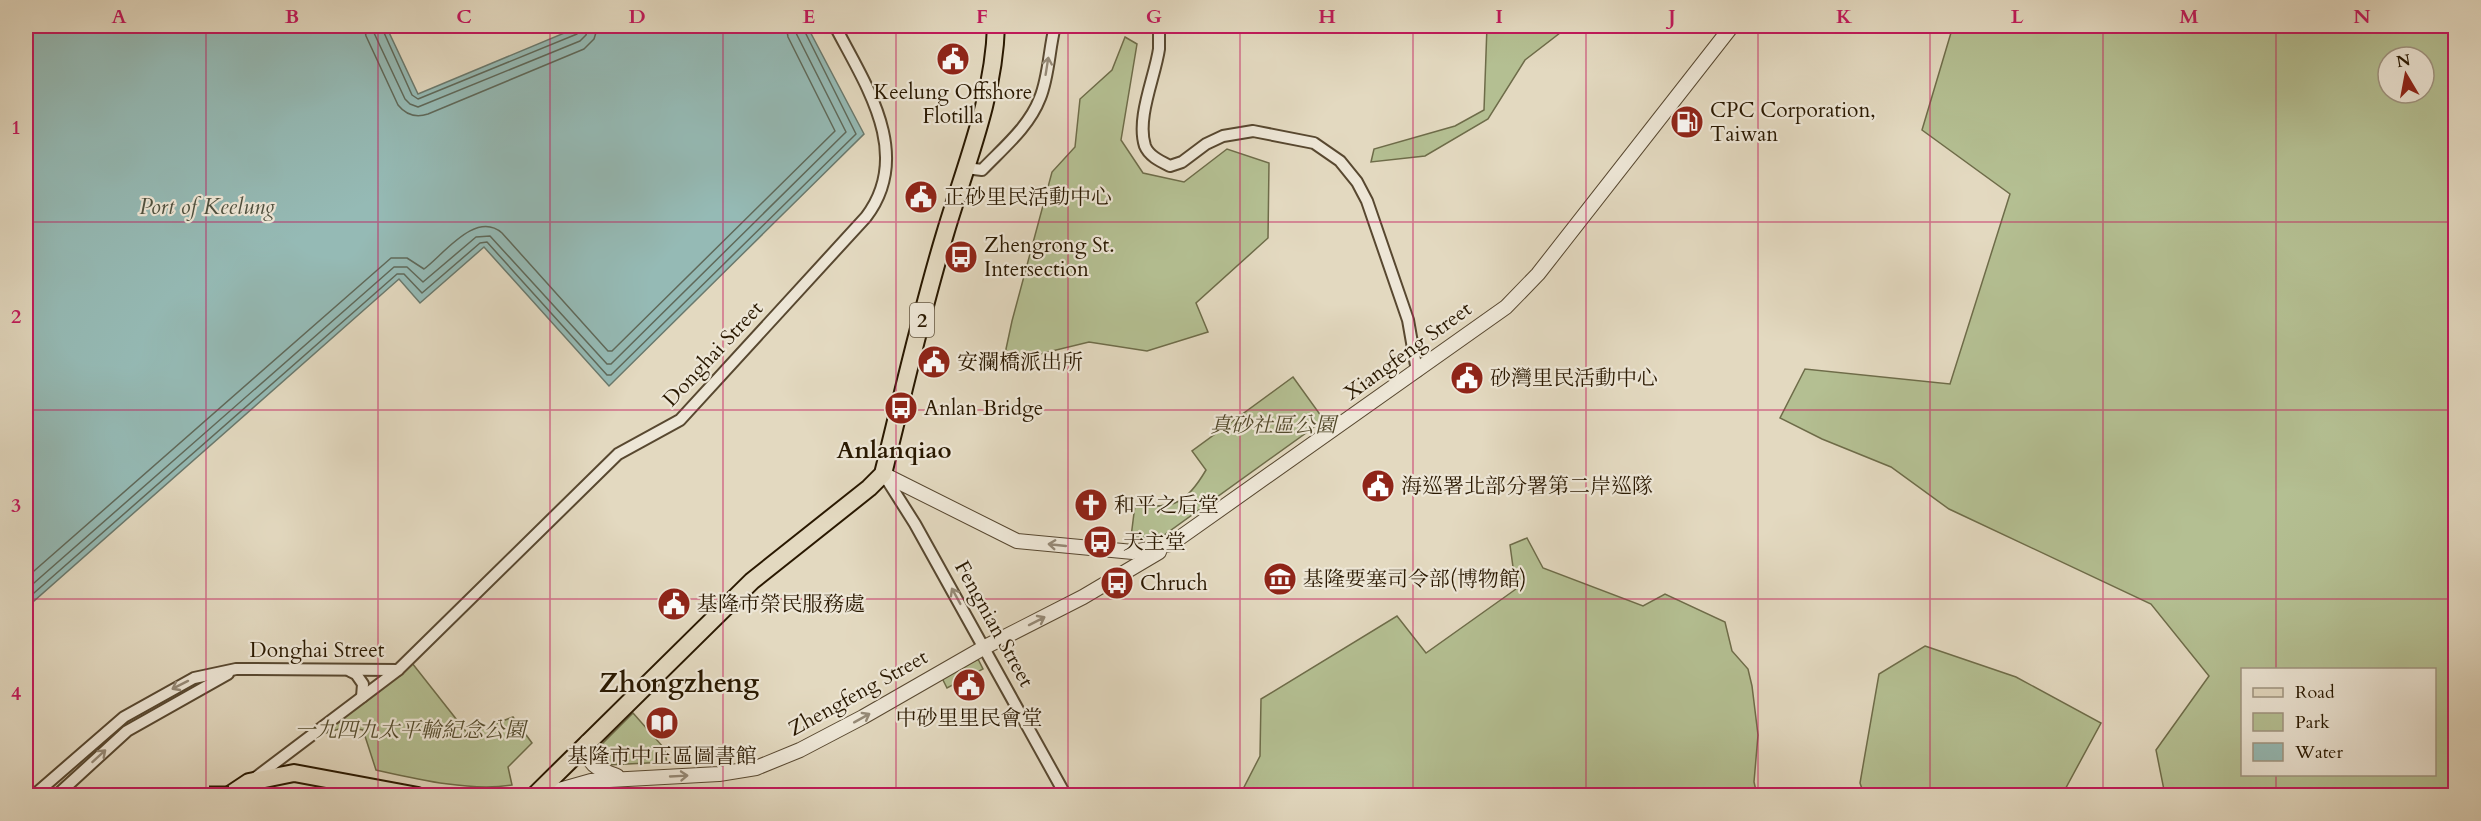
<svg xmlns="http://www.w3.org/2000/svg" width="2481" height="821" viewBox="0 0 2481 821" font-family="Cardo,'Noto Serif TC',serif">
<rect width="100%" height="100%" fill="#e3d9c0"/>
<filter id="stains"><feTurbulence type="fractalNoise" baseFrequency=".00333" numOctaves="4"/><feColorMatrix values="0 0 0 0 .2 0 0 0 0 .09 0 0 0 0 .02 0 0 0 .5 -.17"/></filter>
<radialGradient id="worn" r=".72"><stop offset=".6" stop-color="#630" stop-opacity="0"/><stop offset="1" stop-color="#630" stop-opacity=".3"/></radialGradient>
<g fill="#b4bf92" stroke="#6e6c49" stroke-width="1.5" fill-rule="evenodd">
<path d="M1487,26h82l-44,34 -37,59 -63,37 -54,6 3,-13 81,-23 29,-16z"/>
<path d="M1953,26h502v769h-290l-9,-45 53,-74 -58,-72 -202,-95 -58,-42 -69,-28 -42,-21 25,-49 145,15 60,-190 -88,-64zM2388,57h36v36h-36zM2242,670h192v104h-192z"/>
<path d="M1125,37l12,7 -16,96 22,33 41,9 43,-33 42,14 -1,75 -72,65 12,29 -61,19 -58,-9 -86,21 9,-42 40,-149 23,-25 5,-48 32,-29z"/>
<path d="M1293,377l31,43 -164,118 -29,-1 4,-32c39,4 51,-1 71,-35l-14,-19z"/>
<path d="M1527,538l16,30 100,38 22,-12 60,28 7,29 16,18 4,17 6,49 -4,47 3,13h-517l20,-39 1,-57 136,-83 29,37 90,-64 -6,-44z"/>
<path d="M1925,646l91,31 85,46 -39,72h-198l-4,-12 19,-109z"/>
<path d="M978,659l5,10 -36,19 -5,-10z"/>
<path d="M412,663l56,71 45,-17 19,26 -24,24 4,18c-41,7 -96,-6 -136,-15l-13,-40 -18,-3 -22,7z"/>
<path d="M633,713l31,35 3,14 -60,3 -8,-5 -1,-12z"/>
</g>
<path fill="#95bab5" stroke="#6a796d" stroke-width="1.5" d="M26,26h360l32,68 163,-68h226l57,108 -255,252 -125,-139 -64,56 -21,-24 -373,329z"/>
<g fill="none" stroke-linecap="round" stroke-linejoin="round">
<g stroke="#5f695a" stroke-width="1.5">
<path d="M364,26l2,10 32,69c8,10 18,13 30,9l156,-65 10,-10 4,-13"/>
<path d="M373,26l1,7 31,66 5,5 8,3 162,-66 6,-6 2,-9"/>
<path d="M381,26l31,69 6,4 159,-65 4,-8"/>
<path d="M26,578l365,-320h16l17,11c20,-15 52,-59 78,-36l106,118h4l223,-220 -47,-94 -2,-11"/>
<path d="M26,590l368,-323h13l16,15 53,-45 14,-1 117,128h4l235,-232 -50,-99 -1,-7"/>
<path d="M26,600l371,-326h7l18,19 58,-50 7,-1 120,133h4l245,-241 -54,-108"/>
</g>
<g stroke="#584830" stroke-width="14">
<g id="minor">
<path d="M1159,26c0,7 0,15 0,23 -4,28 -23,69 -14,97 4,10 15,15 25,20l12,-4 24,-18 17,-8 30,-5 61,12 26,18 17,21 10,19 41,119 9,51"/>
<path d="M966,168l16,2c21,-22 47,-43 58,-72 9,-22 9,-49 15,-72"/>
<path d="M884,475l31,49 151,272"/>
<path d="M350,671l6,3 7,10 -1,13"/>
<path d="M255,778l143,-108"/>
<path d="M33,796l91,-79 70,-39 42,-9 162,1 220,-216 62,-34 186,-203c48,-63 -1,-133 -31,-191"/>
<path d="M56,796l71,-65 101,-57"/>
</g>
</g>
<g stroke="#584830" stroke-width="16">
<g id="tertiary">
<path d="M883,474l134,67 116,11 38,-8 335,-237 32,-33 194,-248"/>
<path d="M587,742c-2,23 11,27 30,34"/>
<path d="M538,796l53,-15 128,-7 37,-6 44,-18 63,-33 122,-70 98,-50 76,-45"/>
</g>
</g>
<g stroke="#291800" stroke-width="20">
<g id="primary">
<path d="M228,796l21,-14 45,-9 124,23"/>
<path d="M534,796l218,-215 117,-93 14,-14c20,-80 38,-161 62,-240 20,-68 49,-136 51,-208"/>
</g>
</g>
<use href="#minor" stroke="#ede6d6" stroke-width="10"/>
<use href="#tertiary" stroke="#ede6d6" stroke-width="14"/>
<use href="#primary" stroke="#e3d9c0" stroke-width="16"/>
<g stroke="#291800" stroke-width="21" stroke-linecap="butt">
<path id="trunk-bridge" d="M209,796h20"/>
</g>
<use href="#trunk-bridge" stroke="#e3d9c0" stroke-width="18"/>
</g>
<defs><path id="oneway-shaft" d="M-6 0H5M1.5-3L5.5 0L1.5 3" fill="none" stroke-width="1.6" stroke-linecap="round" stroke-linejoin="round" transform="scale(1.5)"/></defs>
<g stroke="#958976">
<use href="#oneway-shaft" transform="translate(1047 66) rotate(-81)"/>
<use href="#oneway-shaft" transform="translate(1057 545) rotate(-174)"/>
<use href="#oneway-shaft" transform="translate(956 596) rotate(-119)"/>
<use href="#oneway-shaft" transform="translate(1037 621) rotate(-27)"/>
<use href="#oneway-shaft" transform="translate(180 685) rotate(153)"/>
<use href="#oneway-shaft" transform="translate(862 718) rotate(-29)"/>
<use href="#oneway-shaft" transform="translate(99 756) rotate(-42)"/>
<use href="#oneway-shaft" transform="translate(679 776) rotate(-3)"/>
</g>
<path fill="none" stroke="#c2185b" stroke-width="1.5" stroke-opacity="0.55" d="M206,26v770M378,26v770M550,26v770M723,26v770M896,26v770M1068,26v770M1240,26v770M1413,26v770M1586,26v770M1758,26v770M1930,26v770M2103,26v770M2276,26v644M26,222h2430M26,410h2430M26,599h2430M2276,774v22"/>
<defs>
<g id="civic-disc" transform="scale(1.725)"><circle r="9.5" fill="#8f2418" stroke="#ede6d6"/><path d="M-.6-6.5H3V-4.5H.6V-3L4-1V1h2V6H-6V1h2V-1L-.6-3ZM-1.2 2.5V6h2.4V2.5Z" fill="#fff"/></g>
<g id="fuel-disc" transform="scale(1.725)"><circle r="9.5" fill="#8f2418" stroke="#ede6d6"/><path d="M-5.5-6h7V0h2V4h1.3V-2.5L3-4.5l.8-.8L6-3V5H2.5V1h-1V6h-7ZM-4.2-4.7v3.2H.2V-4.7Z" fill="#fff"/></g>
<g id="bus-disc" transform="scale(1.725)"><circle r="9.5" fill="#8f2418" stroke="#ede6d6"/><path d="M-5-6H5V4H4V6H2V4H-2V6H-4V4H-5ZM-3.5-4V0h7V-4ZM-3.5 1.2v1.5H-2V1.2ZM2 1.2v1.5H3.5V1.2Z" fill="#fff"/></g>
<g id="church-disc" transform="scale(1.725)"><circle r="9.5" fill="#8f2418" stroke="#ede6d6"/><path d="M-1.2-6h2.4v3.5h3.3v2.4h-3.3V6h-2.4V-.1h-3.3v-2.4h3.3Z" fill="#fff"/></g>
<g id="museum-disc" transform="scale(1.725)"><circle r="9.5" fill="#8f2418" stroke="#ede6d6"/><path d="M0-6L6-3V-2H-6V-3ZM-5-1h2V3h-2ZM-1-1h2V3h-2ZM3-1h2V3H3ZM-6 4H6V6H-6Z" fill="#fff"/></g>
<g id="library-disc" transform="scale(1.725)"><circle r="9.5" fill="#8f2418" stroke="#ede6d6"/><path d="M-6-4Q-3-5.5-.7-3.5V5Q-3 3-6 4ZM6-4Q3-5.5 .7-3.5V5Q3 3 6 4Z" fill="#fff"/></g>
</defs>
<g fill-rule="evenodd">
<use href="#civic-disc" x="953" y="59"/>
<use href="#fuel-disc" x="1687" y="122"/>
<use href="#civic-disc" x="921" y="197"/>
<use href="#bus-disc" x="961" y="257"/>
<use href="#civic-disc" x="934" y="362"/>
<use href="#civic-disc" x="1467" y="378"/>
<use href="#bus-disc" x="901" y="408"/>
<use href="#civic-disc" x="1378" y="486"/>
<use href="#church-disc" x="1091" y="505"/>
<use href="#bus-disc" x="1100" y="542"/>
<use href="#museum-disc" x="1280" y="579"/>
<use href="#bus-disc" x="1117" y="583"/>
<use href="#civic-disc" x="674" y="604"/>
<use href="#civic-disc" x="969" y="685"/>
<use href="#library-disc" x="662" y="723"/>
</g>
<g text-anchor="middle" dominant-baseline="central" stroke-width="4.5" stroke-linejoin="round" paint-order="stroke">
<rect fill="#ede6d6" stroke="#645640" stroke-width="1.5" x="910" y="303" width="24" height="34" rx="4.5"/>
<g font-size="20" font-weight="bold" fill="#291800">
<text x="922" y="320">2</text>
</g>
<g font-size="21" fill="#291800" stroke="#ede6d6" text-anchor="start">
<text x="953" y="92" text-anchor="middle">Keelung Offshore<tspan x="953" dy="24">Flotilla</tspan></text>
<text x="1710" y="110">CPC Corporation,<tspan x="1710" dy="24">Taiwan</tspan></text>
<text x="944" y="197">正砂里民活動中心</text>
<text x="984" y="245">Zhengrong St.<tspan x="984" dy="24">Intersection</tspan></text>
<text x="957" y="362">安瀾橋派出所</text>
<text x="1490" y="378">砂灣里民活動中心</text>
<text x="924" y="408">Anlan Bridge</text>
<text x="1401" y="486">海巡署北部分署第二岸巡隊</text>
<text x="1114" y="505">和平之后堂</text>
<text x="1123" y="542">天主堂</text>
<text x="1303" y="579">基隆要塞司令部(博物館)</text>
<text x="1140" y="583">Chruch</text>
<text x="697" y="604">基隆市榮民服務處</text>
<text x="969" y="718" text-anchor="middle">中砂里里民會堂</text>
<text x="662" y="756" text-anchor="middle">基隆市中正區圖書館</text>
</g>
<g font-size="21" fill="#291800" stroke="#ede6d6">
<text transform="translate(1408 351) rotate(-36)">Xiangfeng Street</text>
<text transform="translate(713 354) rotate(-47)">Donghai Street</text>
<text transform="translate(994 624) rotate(61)">Fengnian Street</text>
<text x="317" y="650">Donghai Street</text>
<text transform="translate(858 693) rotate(-29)">Zhengfeng Street</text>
</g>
<g font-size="21" font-style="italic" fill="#534a2c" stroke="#ede6d6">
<text x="1273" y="425">真砂社區公園</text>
<text x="410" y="730">一九四九太平輪紀念公園</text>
</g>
<g font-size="22" font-style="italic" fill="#4f513f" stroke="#ede6d6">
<text x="207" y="207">Port of Keelung</text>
</g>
<g font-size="24" font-weight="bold" fill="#291800" stroke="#ede6d6">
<text x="894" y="450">Anlanqiao</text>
</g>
<g font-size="27" font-weight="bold" fill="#291800" stroke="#ede6d6">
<text x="679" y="683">Zhongzheng</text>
</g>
</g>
<rect width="2481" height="821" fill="none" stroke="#e3d9c0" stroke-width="66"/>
<rect x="2241" y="668" width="195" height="108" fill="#ede6d6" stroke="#9f9480" stroke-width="1.5"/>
<rect x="2253" y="688" width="30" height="9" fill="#e3d9c0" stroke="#9f9480" stroke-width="1.5"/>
<text x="2295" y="698" font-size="18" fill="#291800">Road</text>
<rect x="2253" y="713" width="30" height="18" fill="#b4bf92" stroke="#9f9480" stroke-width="1.5"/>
<text x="2295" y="728" font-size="18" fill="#291800">Park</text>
<rect x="2253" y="743" width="30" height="18" fill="#95bab5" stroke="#9f9480" stroke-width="1.5"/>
<text x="2295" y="758" font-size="18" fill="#291800">Water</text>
<g transform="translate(2406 75) rotate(350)"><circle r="28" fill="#ede6d6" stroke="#9f9480" stroke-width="1.5"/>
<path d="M0-4.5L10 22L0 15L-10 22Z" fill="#8f2418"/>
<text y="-9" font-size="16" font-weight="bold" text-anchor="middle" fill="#291800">N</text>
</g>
<rect x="33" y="33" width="2415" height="755" fill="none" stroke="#c2185b" stroke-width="2"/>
<g font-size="20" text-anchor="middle" font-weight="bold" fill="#c2185b">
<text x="119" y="23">A</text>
<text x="292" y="23">B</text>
<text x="464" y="23">C</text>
<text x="637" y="23">D</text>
<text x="809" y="23">E</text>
<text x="982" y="23">F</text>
<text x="1154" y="23">G</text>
<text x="1327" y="23">H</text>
<text x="1499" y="23">I</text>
<text x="1672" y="23">J</text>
<text x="1844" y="23">K</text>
<text x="2017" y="23">L</text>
<text x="2189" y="23">M</text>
<text x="2362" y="23">N</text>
<text x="16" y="134">1</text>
<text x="16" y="323">2</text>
<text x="16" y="512">3</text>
<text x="16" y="700">4</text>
</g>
<rect width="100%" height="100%" filter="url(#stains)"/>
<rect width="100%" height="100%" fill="url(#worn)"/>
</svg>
